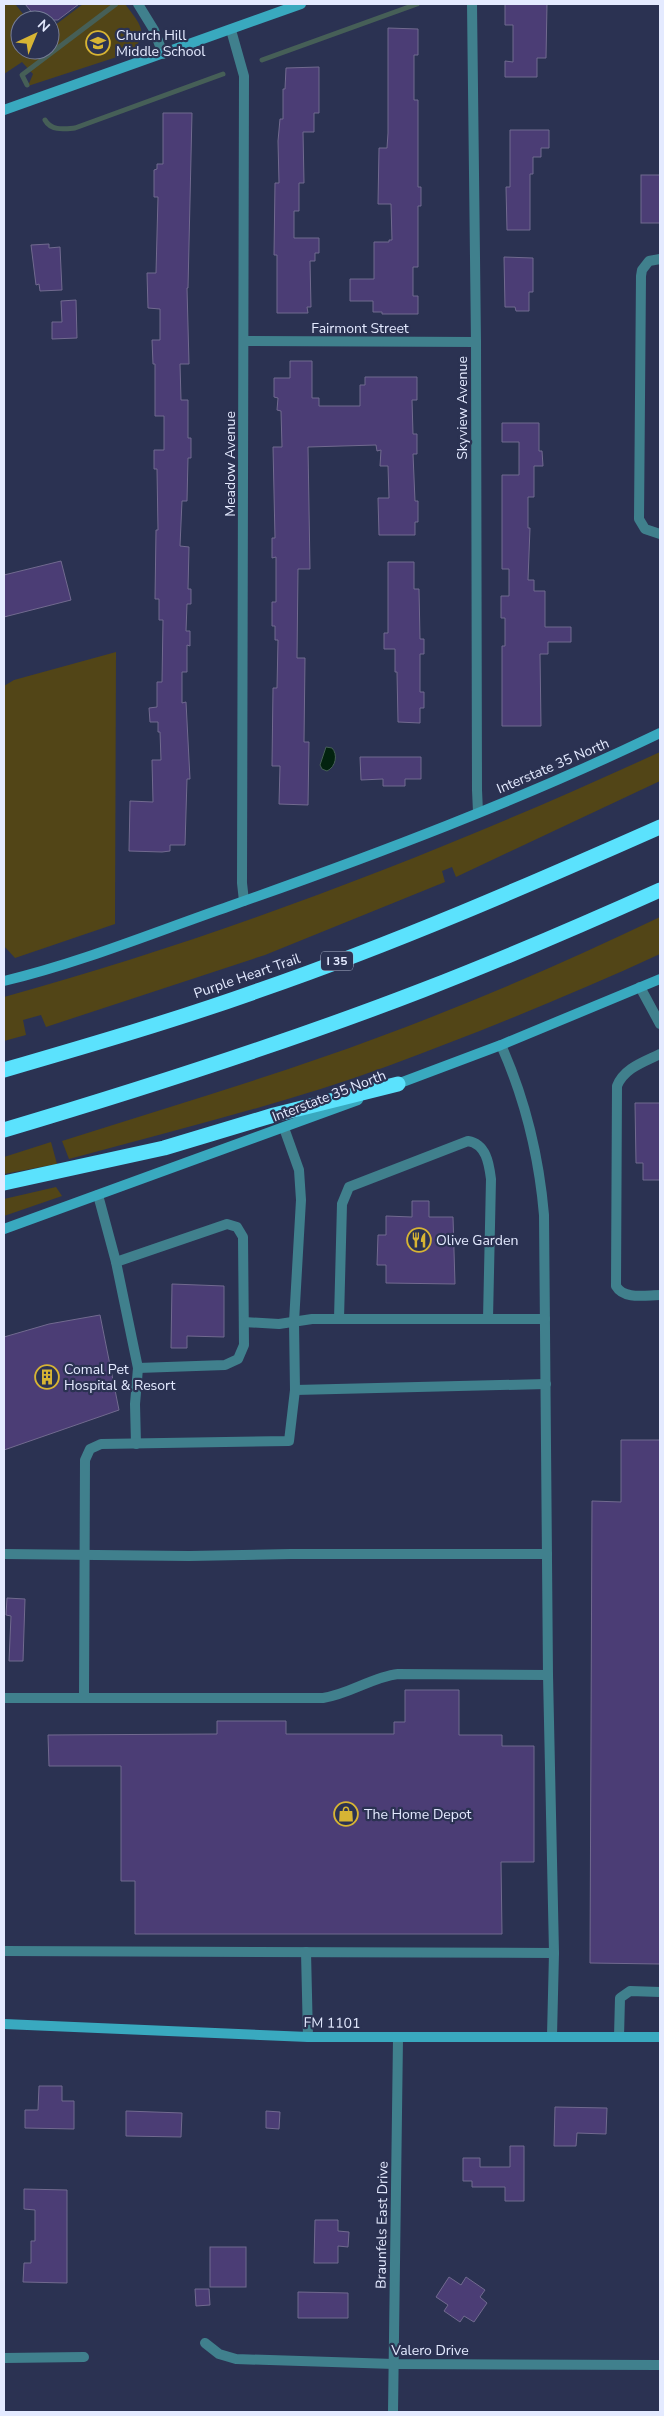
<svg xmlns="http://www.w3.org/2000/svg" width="664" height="2416" viewBox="0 0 664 2416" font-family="'Nunito Sans',sans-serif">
<rect width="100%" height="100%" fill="#2b3252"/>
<g fill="#524517">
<path d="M4,4h11l13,16h-8v30h30v-21l33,-25h42c14,19 27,30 4,49l-101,33 5,-12 -11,-12 -18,12z"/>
<path d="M116,652l-1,272 -100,34 -11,-12v-260l10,-6z"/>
<path d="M660,752v29l-204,96 -4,-10 -10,4 3,11 -180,73 -219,72 -5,-12 -18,5 3,15 -22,6v-44c224,-62 445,-148 656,-245z"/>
<path d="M660,917v37c-89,41 -180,78 -272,112 -104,38 -213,64 -319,93l-7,-18c106,-34 213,-65 317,-104 95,-35 189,-76 281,-120z"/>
<path d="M51,1142l6,22 -53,10v-17z"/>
<path d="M56,1187l6,9 -58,20v-17z"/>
</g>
<path fill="#02230f" stroke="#465f57" d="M326,747l6,1c6,6 4,19 -5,23l-5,-2 -2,-4z"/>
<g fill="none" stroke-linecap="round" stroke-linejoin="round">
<g stroke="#465f57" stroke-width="5">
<path d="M262,60l155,-56"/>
<path d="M27,85l-5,-10 94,-71"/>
<path d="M45,120c6,11 19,9 30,8l148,-54"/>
</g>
</g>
<g fill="#4b3d75" stroke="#716a8f">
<path d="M25,4h54l-21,16h-20z"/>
<path d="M505,4h42l-1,54h-9v19h-32v-16l8,1v-37h-8z"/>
<path d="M388,28l30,1v26h-4v45h4v87h3v19h-3v61h-5v29h5v18h-36v-2h-9v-11h-23v-22h24v-37h15v-2h3l-1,-36h-13l1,-56h8l1,-15z"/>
<path d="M319,67v46h-5v19h-11l1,51h-5v28h-5v27h25v15h-4v8h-5l1,46h-4l1,6h-31v-58h-3l1,-72h4l-1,-42 2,-22h3v-30h2l1,-21z"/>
<path d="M163,113h29l-4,175h-1l2,76h-9l1,36h7v38h3v20h-3l-1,43h-5l-2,45 9,1 -1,42h3v15h-4l-1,27h4v15l-3,-1v27h-5v31l4,-1 4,77h-3l-2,66h-15v6l-8,1 -33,-1 1,-50 23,1 -1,-42h9l-1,-28h-2v-10h-8l-1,-14 8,-1v-25h5l1,-62h-4v-21h-4l1,-69h2l-1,-61h-3v-19h10v-34h-9v-52h-2l-1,-24h8v-31l-12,-1 -1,-35h9l2,-76h-4v-27l3,-1v-5h6z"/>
<path d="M510,130h39v18h-8v9h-8v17h-3v56h-23l-1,-43h4z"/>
<rect x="641" y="175" width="19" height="48"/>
<path d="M49,244v4l11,-1 2,43 -22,1 -1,-7 -3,1 -5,-40z"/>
<path d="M504,257l29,1v34h-4v19h-13l-1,-4h-10z"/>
<path d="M76,300l1,38 -25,1v-17h10l-1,-21z"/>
<path d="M290,361h22v37h7v8h41v-21h5v-8h52v23h-5l1,34h4v20h-4l2,47h3v21h-3v13h-36l-1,-37h11l-1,-32h-8l1,-16 -4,1 -1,-6 -68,2 2,122h-12l-1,89h8l-1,84h5l-1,63 -29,-1 1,-38h-8l1,-78h4l1,-48h-3v-14h-3v-24h4v-45l-4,1v-20h3l-2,-91h9l-1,-36 -4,-1 1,-12 -4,-1v-19h16z"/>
<path d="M502,423h37v28h3l1,15h-9v31h-6v31h2l-2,52h6v11h11v36h26v15h-23v12h-8l1,72h-39v-80h3v-28h-4v-22h8v-27h-7v-94h17v-33h-17z"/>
<path d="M61,561l10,39 -67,17v-42z"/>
<path d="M388,562h26v27h5l1,50h4v15h-4v38h4v16h-4v15l-22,-1 -1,-50h-2v-23h-11v-16h4z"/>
<path d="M360,757h61v22h-16v7h-22v-7l-22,1z"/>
<path d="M635,1103h25v77h-17v-17h-7z"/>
<path d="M412,1201h17v16h24l2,67 -69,-1v-18h-9l1,-30h8v-19l26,1z"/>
<path d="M172,1284l52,2v51l-37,-1v12h-16z"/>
<path d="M100,1315l19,95 -115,40v-113l45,-13z"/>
<path d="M621,1440h39v524l-70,-1 2,-462 29,1z"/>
<path d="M7,1598l18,1 -2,62h-14l2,-45 -5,-1z"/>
<path d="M405,1690h54v45h43v11h32v116h-33l1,72h-367v-53h-14v-115h-72l-1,-31 169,-1v-13h69v13h108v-12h11z"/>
<path d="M39,2086h23v15h12v28l-49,-1v-18h13z"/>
<path d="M555,2107l52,1 -1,26 -29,-1 -1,13h-22z"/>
<path d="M126,2111l56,2 -1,24 -55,-1z"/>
<path d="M266,2111l14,1 -1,17 -13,-1z"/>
<path d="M510,2146h14v55h-19v-14h-33v-6h-9v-23h17v9h30z"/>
<path d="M24,2189l43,1v93l-44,-1 1,-19h7v-22h4v-31l-11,-1z"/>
<path d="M315,2220h23v11l11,1 -1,15 -10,-1v17h-24z"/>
<rect x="210" y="2247" width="36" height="40"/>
<path d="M449,2277l12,8 5,-8 19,13 -5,7 7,6 -13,19 -10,-6 -4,6 -16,-11 4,-6 -12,-8z"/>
<path d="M195,2289h14l1,16 -14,1z"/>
<path d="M298,2292l50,1v25h-50z"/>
</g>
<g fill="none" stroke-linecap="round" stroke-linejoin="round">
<g stroke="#40808d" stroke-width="10">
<path d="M138,4l16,26 9,24"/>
<path d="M660,259l-11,2 -7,9 -1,6 -2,243 6,10 15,5"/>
<path d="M640,987l20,37"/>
<path d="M501,1045c24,54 38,112 43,170l4,460 6,278 -2,83"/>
<path d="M660,1054c-16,8 -36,14 -43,32l-1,200c8,14 30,9 44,9"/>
<path d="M98,1195l18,67 22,106 -3,36 1,40"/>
<path d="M116,1262l111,-38 10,3 6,10 1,108 -6,14 -13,6 -87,3"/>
<path d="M339,1319l3,-115 7,-17 119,-46c18,3 21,22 23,38l-3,140"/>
<path d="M244,1322l35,2 33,-5h233"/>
<path d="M295,1390l251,-6"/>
<path d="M4,1554l185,2 102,-2h256"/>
<path d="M4,1698h319c27,-4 49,-21 75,-24l150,1"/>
<path d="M84,1698l1,-238 5,-11 11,-5 188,-3 6,-51 -1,-68 7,-122 -2,-30 -15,-42"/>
<path d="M4,1951l550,2"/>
<path d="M306,1952l2,85"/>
<path d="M619,2037l1,-39 10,-7 30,1"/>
</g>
<g stroke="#40808d" stroke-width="10">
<path d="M472,4l4,338 1,448 1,22"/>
<path d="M231,30l13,46 -2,807 2,18"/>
<path d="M245,341l231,1"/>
<path d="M205,2343l14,11 17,5 158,5 266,1"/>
<path d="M4,2358l80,-1"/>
<path d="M393,2412l5,-374"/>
</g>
<g stroke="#39a9bf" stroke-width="10">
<path d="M4,110l297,-106"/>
<path d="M4,981c76,-18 151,-49 226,-75 145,-51 291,-106 430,-173"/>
<path d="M392,1086l109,-41 159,-66"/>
<path d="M4,1229l354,-129"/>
<path d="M4,2024l304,13h352"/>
</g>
<g stroke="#5be2fd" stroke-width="15">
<path d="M4,1070c86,-25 172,-50 256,-80 136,-47 269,-105 400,-163"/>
<path d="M4,1130c141,-42 282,-87 419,-140 80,-31 159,-65 237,-100"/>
<path d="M4,1183l160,-35 110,-33 124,-31"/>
</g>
</g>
<defs>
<g id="school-ring" transform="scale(1.25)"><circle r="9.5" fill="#2b3252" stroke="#d7b434" stroke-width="1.5"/><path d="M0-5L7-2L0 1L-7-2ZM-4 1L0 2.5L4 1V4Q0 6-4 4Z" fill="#d7b434"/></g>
<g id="restaurant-ring" transform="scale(1.25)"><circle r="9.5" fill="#2b3252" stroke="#d7b434" stroke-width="1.5"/><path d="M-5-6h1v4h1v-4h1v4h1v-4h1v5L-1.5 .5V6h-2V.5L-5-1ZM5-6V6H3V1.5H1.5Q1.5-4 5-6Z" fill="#d7b434"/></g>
<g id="building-ring" transform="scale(1.25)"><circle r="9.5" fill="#2b3252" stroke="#d7b434" stroke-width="1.5"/><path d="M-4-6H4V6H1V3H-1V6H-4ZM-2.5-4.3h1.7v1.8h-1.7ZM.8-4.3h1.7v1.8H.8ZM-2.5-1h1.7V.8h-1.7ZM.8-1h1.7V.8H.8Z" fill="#d7b434"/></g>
<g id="shop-ring" transform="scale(1.25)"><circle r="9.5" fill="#2b3252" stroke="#d7b434" stroke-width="1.5"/><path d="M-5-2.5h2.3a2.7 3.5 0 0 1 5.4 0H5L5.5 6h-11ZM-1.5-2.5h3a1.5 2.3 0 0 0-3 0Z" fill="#d7b434"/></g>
</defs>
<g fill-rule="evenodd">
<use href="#school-ring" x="98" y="43"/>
<use href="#restaurant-ring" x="419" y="1240"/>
<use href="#building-ring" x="47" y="1377"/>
<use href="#shop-ring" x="346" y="1814"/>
</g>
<g text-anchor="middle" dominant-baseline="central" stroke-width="4.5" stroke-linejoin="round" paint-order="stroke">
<rect fill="#2b3252" stroke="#acb3cb" stroke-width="1" x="321" y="951.5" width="32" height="19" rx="4"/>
<g font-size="12" font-weight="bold" fill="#e4eaff">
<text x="337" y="961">I 35</text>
</g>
<g font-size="14" fill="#e4eaff" stroke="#2b3252" text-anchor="start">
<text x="116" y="35">Church Hill<tspan x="116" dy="16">Middle School</tspan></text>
<text x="436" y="1240">Olive Garden</text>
<text x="64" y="1369">Comal Pet<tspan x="64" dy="16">Hospital &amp; Resort</tspan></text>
<text x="364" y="1814">The Home Depot</text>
</g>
<g font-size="14" fill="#e4eaff" stroke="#2b3252">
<text x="360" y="328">Fairmont Street</text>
<text transform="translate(462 408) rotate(-90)">Skyview Avenue</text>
<text transform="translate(230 464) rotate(-90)">Meadow Avenue</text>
<text transform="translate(553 766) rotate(-23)">Interstate 35 North</text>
<text transform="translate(247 976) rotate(-19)">Purple Heart Trail</text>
<text transform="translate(329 1096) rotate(-21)">Interstate 35 North</text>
<text transform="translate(332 2023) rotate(1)">FM 1101</text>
<text transform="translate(382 2225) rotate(-89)">Braunfels East Drive</text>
<text x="430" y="2350">Valero Drive</text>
</g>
</g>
<rect width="664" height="2416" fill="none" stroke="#e4eaff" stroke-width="10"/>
<g transform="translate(35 35) rotate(44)"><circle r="24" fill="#2b3252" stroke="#757c97"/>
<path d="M0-4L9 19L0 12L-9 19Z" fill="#d7b434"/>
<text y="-8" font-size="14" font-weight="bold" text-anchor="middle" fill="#e4eaff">N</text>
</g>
</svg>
